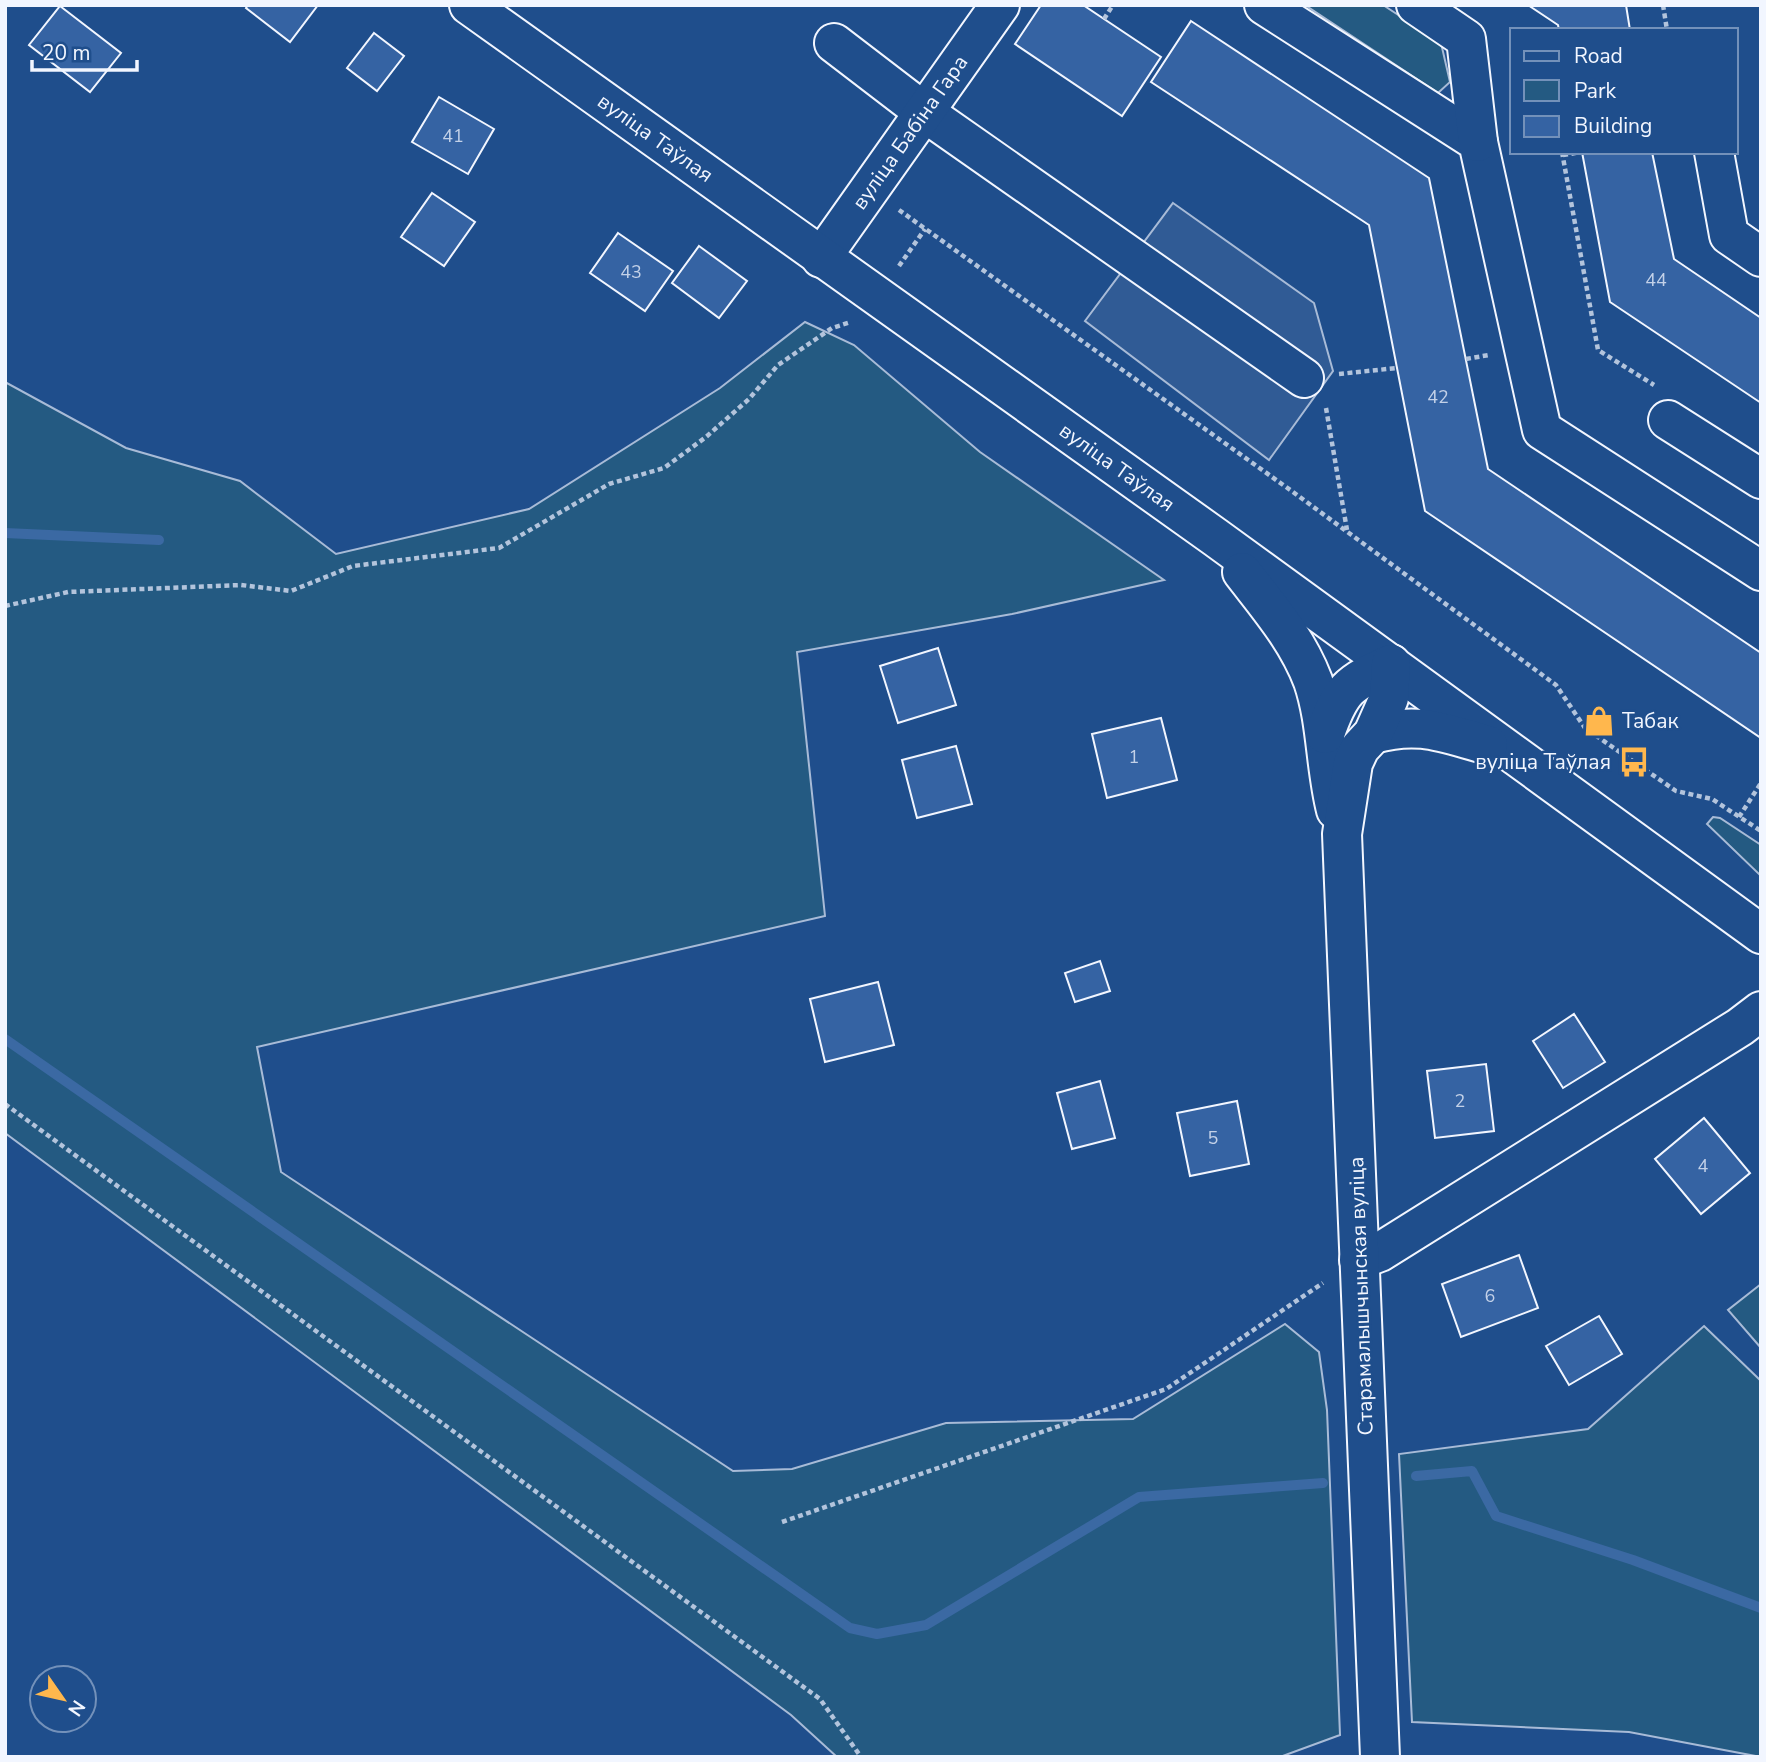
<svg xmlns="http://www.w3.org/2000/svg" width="1766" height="1762" viewBox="0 0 1766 1762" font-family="'Nunito Sans',sans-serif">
<rect width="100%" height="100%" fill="#1f4e8c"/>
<g fill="#245a82" stroke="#a8bbd7" stroke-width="2">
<path d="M1305,5h78l58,38 9,39 -12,11z"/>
<path d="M805,322l49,23 126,107 184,128 -152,34 -215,38 28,264 -568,131 24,125 452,299 59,-2 154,-46 187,-4 152,-95 34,28 8,58 13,325 -60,22h-443l-46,-42 -786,-582v-751l121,66 114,33 96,73 193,-45 191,-121z"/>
<path d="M1713,817l7,1 41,27v31l-54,-52z"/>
<path d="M1761,1284v64l-33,-38z"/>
<path d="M1704,1326l57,55v376l-132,-25 -217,-10 -13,-268 189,-25z"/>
</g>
<path fill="#305b95" stroke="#a8bbd7" stroke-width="2" d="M1173,203l141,100 19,68 -64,89 -184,-139z"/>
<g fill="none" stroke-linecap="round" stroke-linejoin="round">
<g stroke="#3b69a3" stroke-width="10">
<path d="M5,533l154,7"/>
<path d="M5,1039l845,589 27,6 49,-9 213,-128 184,-14"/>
<path d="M1416,1476l56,-5 24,45 137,44 128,48"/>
</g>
</g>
<g fill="#3563a3" stroke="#f2f6ff" stroke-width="2">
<path d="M248,5h70l-28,37 -44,-34z"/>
<path d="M1041,5h42l78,52 -39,59 -107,-72z"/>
<path d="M1528,5h98l4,25h-71l-1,-5z"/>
<path d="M60,6l61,47 -31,39 -61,-47z"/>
<path d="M1191,21l238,157 59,291 273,184v85l-336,-227 -56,-286 -218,-143z"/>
<path d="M374,33l30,23 -27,35 -30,-23z"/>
<path d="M439,97l55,32 -26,45 -56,-32z"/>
<path d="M1582,152h70l22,107 87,59v85l-151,-101z"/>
<path d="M432,193l43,29 -31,44 -43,-29z"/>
<path d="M618,233l55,38 -28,40 -55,-38z"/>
<path d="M699,246l48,35 -28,37 -47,-35z"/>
<path d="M938,648l18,57 -58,18 -18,-57z"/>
<path d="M1597,712l11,7 -7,10 -11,-7z"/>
<path d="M1161,718l16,62 -70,18 -15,-64z"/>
<path d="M956,746l16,58 -55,14 -15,-58z"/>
<path d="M1100,961l10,30 -35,11 -10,-29z"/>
<path d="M878,982l16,63 -69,17 -15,-63z"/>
<path d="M1574,1014l31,48 -42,26 -30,-47z"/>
<path d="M1486,1064l8,67 -59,7 -8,-67z"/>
<path d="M1100,1081l15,57 -43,11 -15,-56z"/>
<path d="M1237,1101l12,63 -59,12 -13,-63z"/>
<path d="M1704,1118l46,55 -49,41 -46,-55z"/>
<path d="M1519,1255l19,53 -77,29 -19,-53z"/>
<path d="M1599,1316l23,38 -53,31 -23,-39z"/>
</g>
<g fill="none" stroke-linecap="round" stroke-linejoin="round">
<g stroke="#f2f6ff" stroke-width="42">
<g id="minor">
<path d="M1264,5l214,137 64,288 219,141"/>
<path d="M1416,5l50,34 12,103"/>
<path d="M834,43l90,69 380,266"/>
<path d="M1714,152l15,83 32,22"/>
<path id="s1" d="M821,258l179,-253"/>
<path d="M1668,420l93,59"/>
<path d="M1359,1260l21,-8 360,-225 21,-16"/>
</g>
</g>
<g stroke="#f2f6ff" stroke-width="42">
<g id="major">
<path id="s2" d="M469,5l746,532 546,397"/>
<path d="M1242,572c27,35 55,67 71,109 14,41 12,86 23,129"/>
<path d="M1325,734c15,-44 23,-51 66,-70"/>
<path d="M1373,734c47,-13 70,-1 115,11"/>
<path d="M1380,1757l-38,-923 11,-71 7,-15 13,-14 16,-36 2,-34"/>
</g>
</g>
<g stroke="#b3c4dc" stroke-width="4.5" stroke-dasharray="5 3.5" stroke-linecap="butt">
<path d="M1663,5l4,25"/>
<path d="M1104,19l9,-14"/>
<path d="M1562,152l36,198 56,35"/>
<path d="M1563,155l19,-3"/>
<path d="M899,210l394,282 263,193 29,43 91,63 36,8 49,32"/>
<path d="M899,266l26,-37"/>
<path d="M1466,359l23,-4"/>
<path d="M1339,374l58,-6"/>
<path d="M1326,408l21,122"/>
<path d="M5,606l63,-14 173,-7 50,6 62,-25 146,-18 110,-64 55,-16 42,-31 43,-38 29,-34 54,-37 19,-6"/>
<path d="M1739,817l22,-34"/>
<path d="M5,1104l815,595 41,58"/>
<path d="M782,1522l384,-133 157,-106"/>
</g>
<use href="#minor" stroke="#1f4e8c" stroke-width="38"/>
<use href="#major" stroke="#1f4e8c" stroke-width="38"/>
</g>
<defs>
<g id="shop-bare" transform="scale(2.415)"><path d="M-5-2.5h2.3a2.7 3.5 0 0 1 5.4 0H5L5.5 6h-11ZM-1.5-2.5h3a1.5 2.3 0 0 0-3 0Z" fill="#ffb74d" stroke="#1f4e8c" stroke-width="2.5" paint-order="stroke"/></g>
<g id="bus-bare" transform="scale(2.415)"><path d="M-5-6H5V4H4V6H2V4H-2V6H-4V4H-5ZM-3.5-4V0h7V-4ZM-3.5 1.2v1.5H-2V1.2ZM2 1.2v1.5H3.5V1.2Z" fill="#ffb74d" stroke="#1f4e8c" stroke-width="2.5" paint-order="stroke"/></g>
</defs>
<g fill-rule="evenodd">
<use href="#shop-bare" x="1599" y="721"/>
<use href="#bus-bare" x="1634" y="762"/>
</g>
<g text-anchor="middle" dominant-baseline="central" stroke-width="5" stroke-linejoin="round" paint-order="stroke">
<g font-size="18" fill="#c3d1e8">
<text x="453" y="136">41</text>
<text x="631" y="272">43</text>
<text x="1656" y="280">44</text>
<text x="1438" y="397">42</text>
<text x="1134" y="757">1</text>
<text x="1460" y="1101">2</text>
<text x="1213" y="1138">5</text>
<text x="1703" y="1166">4</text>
<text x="1490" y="1296">6</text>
</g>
<g font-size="21" fill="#f2f6ff" stroke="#1f4e8c">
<text stroke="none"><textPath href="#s1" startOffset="154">вуліца Бабіна Гара</textPath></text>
<text stroke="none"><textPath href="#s2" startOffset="229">вуліца Таўлая</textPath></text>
<text stroke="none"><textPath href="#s2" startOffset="796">вуліца Таўлая</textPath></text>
<text transform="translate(1361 1296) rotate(-92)">Старамалышчынская вуліца</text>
</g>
<g font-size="21" fill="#f2f6ff" stroke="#1f4e8c" text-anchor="start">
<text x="1622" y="721">Табак</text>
<text x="1611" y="762" text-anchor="end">вуліца Таўлая</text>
</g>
</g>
<rect width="1766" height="1762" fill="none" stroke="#f2f6ff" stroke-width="14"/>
<rect x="1510" y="28" width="228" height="126" fill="#1f4e8c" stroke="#7391ba" stroke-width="2"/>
<rect x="1524" y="51" width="35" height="10" fill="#1f4e8c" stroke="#7391ba" stroke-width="2"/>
<text x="1574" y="63" font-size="21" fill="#f2f6ff">Road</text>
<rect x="1524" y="80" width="35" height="21" fill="#245a82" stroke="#7391ba" stroke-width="2"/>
<text x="1574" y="98" font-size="21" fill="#f2f6ff">Park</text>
<rect x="1524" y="116" width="35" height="21" fill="#3563a3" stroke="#7391ba" stroke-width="2"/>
<text x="1574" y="133" font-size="21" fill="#f2f6ff">Building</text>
<g transform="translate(63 1699) rotate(124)"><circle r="33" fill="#1f4e8c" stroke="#7391ba" stroke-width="2"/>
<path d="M0-5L12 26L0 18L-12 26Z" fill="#ffb74d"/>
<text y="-10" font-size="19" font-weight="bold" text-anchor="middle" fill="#f2f6ff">N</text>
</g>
<path d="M32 60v10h105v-10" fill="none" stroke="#f2f6ff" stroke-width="3.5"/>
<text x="42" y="60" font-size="21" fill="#f2f6ff" stroke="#1f4e8c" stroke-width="5" paint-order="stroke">20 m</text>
</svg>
